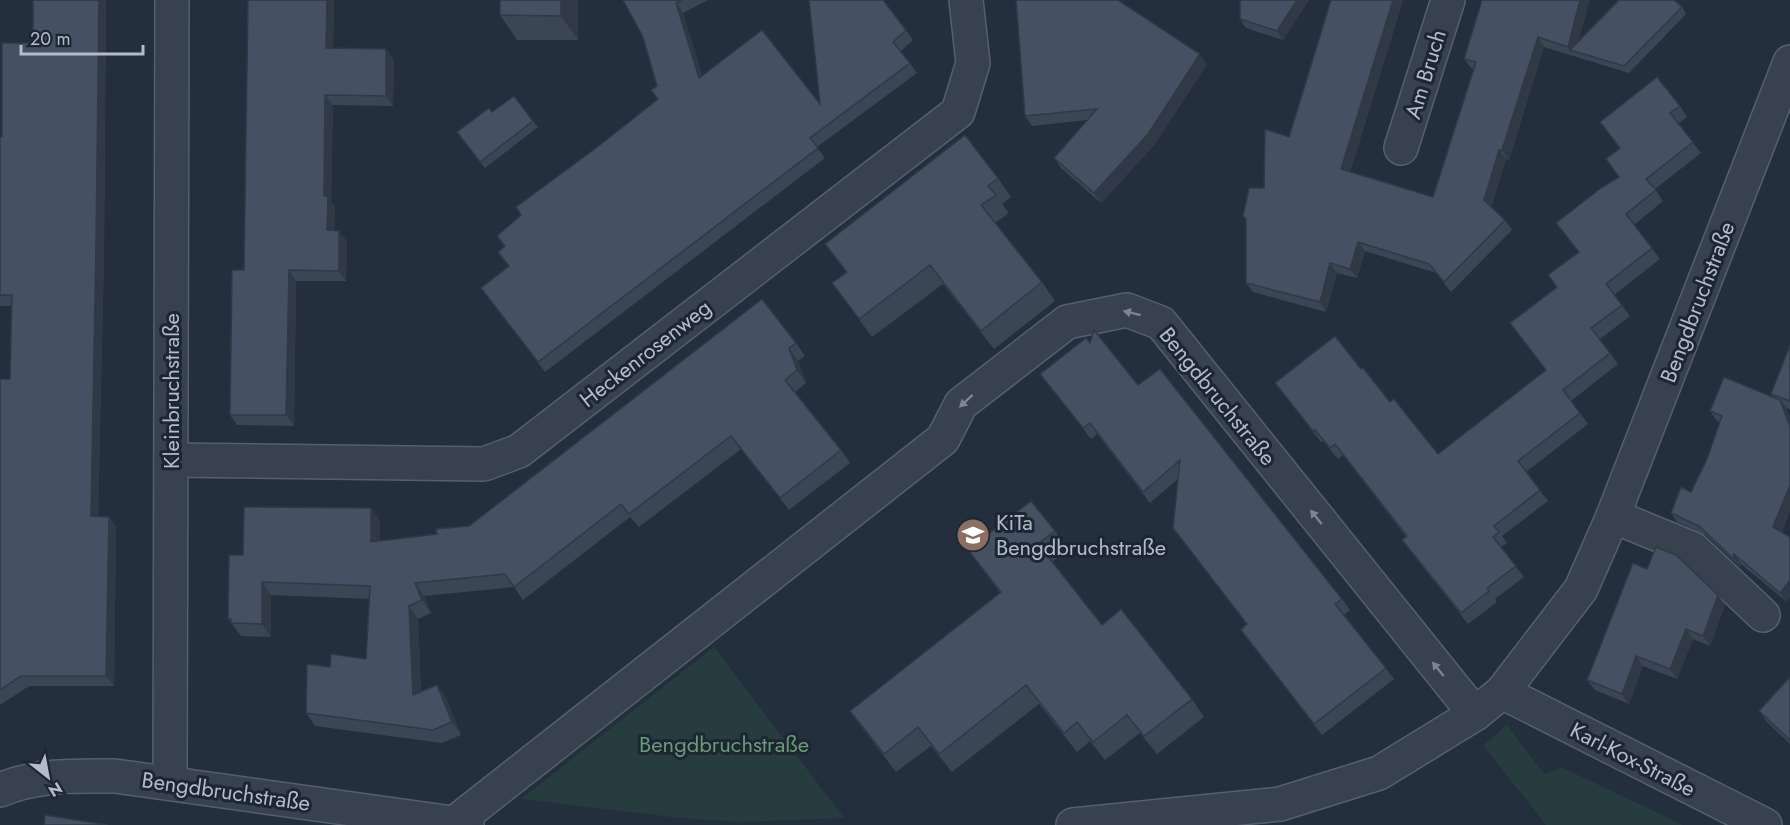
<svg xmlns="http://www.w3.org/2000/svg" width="1790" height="825" viewBox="0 0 1790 825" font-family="Jost,sans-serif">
<rect width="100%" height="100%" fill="#242f3e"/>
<g fill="#263c3f">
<path d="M714,647l130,171 -103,4 -61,-4 -159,-19z"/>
<path d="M1507,725l34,45 5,4 15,-7 122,58h-137l-63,-80z"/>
</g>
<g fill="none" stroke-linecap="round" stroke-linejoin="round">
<g stroke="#565f6c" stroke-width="36">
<g id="minor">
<path d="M1401,148l47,-148"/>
<path d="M171,460l313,4 35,-13 439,-339 15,-49 -7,-63"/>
<path d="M1613,516l80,33 70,66"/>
<path d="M1502,692l263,133"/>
<path d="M170,783l2,-783"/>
<path d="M0,790c37,-16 76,-14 115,-14l352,49"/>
<path d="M452,825l491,-386 18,-35 106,-82 60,-12 34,13 314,391"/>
<path d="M1073,825l207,-21 99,-31 96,-59 27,-22 79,-103 32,-73 177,-454"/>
</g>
</g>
<use href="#minor" stroke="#38414e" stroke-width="33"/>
</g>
<g fill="#3b4654">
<path d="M33,0h73l-2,256 -6,260 11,1 7,10 -2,159h-85l-29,19v-326h10l1,-73h-11v-169h2l31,-94z"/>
<path d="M334,0l-1,48 53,1 8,11 -1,46 -60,-1 -2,97 4,5 -1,23 13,11 -1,40h-50l-2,145 -57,-1 -7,-10z"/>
<path d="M500,0h78v40h-61l-17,-25z"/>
<path d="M623,0h85l-25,13 19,62 118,29 86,-74 7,10 -12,11 16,22 -100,74 8,11 -280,214 -64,-84 28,-22 -11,-14 6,-5 -7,-11 99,-88 62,-49 -7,-9 6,-4 -14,-49z"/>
<path d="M1240,0h69l-26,40 -37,-12 -6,-9z"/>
<path d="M1331,0h72l-53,172 83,25 41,-128 -3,-1 -7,-9 18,-59 97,41 103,-34 4,7 -57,59 -85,-26 -35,113 -3,-1 -15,48 14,13 7,10 -61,62 -15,-19 -71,-22 -8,27 -20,-5 -11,39 -73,-20 -7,-9v-63l-3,-4 21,-28 25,-51z"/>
<path d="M1207,64l-52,80 -54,59 -40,-35 -7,-10 33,-38 -55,6 -7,-10z"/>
<path d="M1680,106l7,11 -9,7 23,29 -46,36 8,12 -29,24 26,34 -46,36 16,21 -30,23 18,25 -47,37 17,23 -62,48 22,29 -46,35 5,7 -6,4 23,30 -29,22 2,3 -29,22 -58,-73 -8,-11 4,-3 -63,-82 -5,4 -15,-18 -2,1 -46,-59 86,-14 77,85 108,-84 -36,-47 46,-36 -8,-12 30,-23 -22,-29 63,-46 -13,-18 14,-10 -20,-27z"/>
<path d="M533,121l5,6 -53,41 -28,-36z"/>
<path d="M998,178l13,19 -9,7 7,9 -14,10 47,59 13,19 -61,48 -51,-65 -71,53 -40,-54 14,-11 -21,-28z"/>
<path d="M796,343l9,13 -7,5 8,22 -11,9 46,58 9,13 -61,47 -48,-61 -102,78 -9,-10 -107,83 -9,-13 -90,9 7,17 -13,6 3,73 25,6 15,37 -19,8 -127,-17 -9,-13 24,-46 36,-8 4,-60 -99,-4v42l-30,-1 -13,-17 15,-64 128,-47 9,13v20l57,-7 32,-8z"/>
<path d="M1090,343l48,42 204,214 8,11 -6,5 50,64 -72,56 -73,-94 -8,-11 6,-5 -74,-97 5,-49 -28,24 -53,-69 -6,5 -51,-65z"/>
<path d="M1790,345v64l-4,-1 1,1 3,102 -8,21 5,70 -46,-38 -1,3 -34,-32 -29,-13 -6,-9 20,-21 16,-33 13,-37 -3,-1 -7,-10 63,-14 -2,-3z"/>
<path d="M1055,531l13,18 -16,13 50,63 90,74 12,18 -47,37 -17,-21 -35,27 -15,-19 -13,11 -38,-48 -87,68 -21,-26 -35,26 -33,-43 -13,-18 150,-118 -32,-43z"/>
<path d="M1725,605l-15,41 -17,-7 -16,40 -34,-13 -14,38 -34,-14 -8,-10z"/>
<path d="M1790,677v67l-23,-22 -8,-11z"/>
</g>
<g fill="#303945">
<path d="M99,0h7l-2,256 -6,271 -7,-11z"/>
<path d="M327,0h7l-1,59 -7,-11z"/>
<path d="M561,0h17v40l-17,-24z"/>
<path d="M1297,0h12l-26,40 -6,-9z"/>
<path d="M1393,0h10l-55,179 -7,-10z"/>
<path d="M1580,0h10l-14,52 -6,-2 5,6 -7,-9z"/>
<path d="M676,3l7,10 23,74 -7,-9z"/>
<path d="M1538,37l6,10 -35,113 -7,-10z"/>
<path d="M386,49l8,11 -1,46 -7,-10z"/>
<path d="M1200,54l7,10 -52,80 -54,59 -7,-10z"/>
<path d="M325,95l8,10 -2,97 4,5 -1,33 -7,-10 -3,-34z"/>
<path d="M1499,150l7,9 -16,50 -6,-9z"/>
<path d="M339,231l8,10 -1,40 -7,-10z"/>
<path d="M1358,242l7,9 -8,27 -7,-9z"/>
<path d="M1330,263l7,10 -11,39 -6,-10z"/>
<path d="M289,270l7,11 -2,145 -8,-11z"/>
<path d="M789,348l9,13 8,22 -9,-13z"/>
<path d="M1780,400l7,9 3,9v8z"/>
<path d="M1790,485v26l-10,25 -7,-9z"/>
<path d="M371,508l9,13v34l-9,-13z"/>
<path d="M109,517l7,10 -2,159 -8,-10z"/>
<path d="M1734,554l7,10 -1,3 -7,-9z"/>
<path d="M1790,580v18l-3,4 -7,-9z"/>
<path d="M262,582l9,13v42l-9,-13z"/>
<path d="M415,583l9,13 7,17 -9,-13z"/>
<path d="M1718,595l7,10 -15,41 -7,-10z"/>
<path d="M409,606l9,13 4,89 -9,-13z"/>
<path d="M1686,629l7,10 -16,40 -7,-10z"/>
<path d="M1636,656l7,10 -14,38 -7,-10z"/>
<path d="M437,685l9,13 15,37 -9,-13z"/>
</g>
<g fill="#455162" stroke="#303945" stroke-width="1.5">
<path d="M33,0h66l-3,245 -5,271 18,1 -3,159h-85l-21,14v-311h10l2,-84h-12v-158h2v-94h31z"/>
<path d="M248,0h79l-1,48 60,1v47l-61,-1 -1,101h4l-1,34 12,1v40l-50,-1 -3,145h-56l2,-145h12z"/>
<path d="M500,0h61v16l-61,-1z"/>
<path d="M623,0h59l-6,3 23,75 63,-48 58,74 -11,-104h74l23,30 -13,12 17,21 -100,75 8,10 -280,214 -57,-74 28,-22 -11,-14 7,-6 -8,-10 24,-21 -5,-8 80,-59 62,-49 -7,-9 6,-4 -14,-49z"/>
<path d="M1016,0h102l82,54 -52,80 -54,59 -40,-35 43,-49 -72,7z"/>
<path d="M1240,0h57l-20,31 -37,-12z"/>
<path d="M1331,0h62l-52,169 92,28 43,-135 -12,-3 18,-59h98l-12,47 -30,-10 -36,113h-3l-15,50 21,20 -61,62 -15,-18 -71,-22 -8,27 -20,-6 -10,39 -74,-19v-64l-3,-3 6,-28h15l1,-59 24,8z"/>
<path d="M1619,0h55l8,7 -58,59 -54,-16z"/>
<path d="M1657,77l23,29 -10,7 23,29 -47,37 10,11 -30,24 26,34 -46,36 16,21 -31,23 19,25 -47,37 17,23 -62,48 22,29 -46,36 5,6 -6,5 23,29 -29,22 2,3 -28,22 -59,-73 5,-4 -72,-92 -5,4 -15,-18 -2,1 -38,-48 60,-47 26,33 2,-1 27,34 4,-3 44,55 108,-84 -36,-47 47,-36 -9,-12 31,-23 -23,-29 45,-35 18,-11 -13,-18 14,-11 -20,-26z"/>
<path d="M514,96l19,25 -53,41 -23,-30 32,-24 3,4z"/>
<path d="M965,135l33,43 -10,8 8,9 -15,10 61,77 -61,49 -51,-66 -71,54 -27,-36 15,-11 -22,-28z"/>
<path d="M762,299l34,44 -7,5 8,22 -12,10 56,70 -61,48 -49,-62 -102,78 -8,-10 -107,83 -9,-13 -90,9 7,17 -13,6 4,89 24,-10 15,37 -19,8 -127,-17 1,-49 23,3 1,-13 35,5 4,-73 -108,-4v42l-30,-1 -1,-4h-3l1,-64h14l1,-48 127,1v34l66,-8 -1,-5 33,-3z"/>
<path d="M1094,330l44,55 22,-16 182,230 -7,5 51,64 -72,56 -73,-94 6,-6 -74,-96 7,-68 -37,32 -53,-69 -7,5 -43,-54 46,-36 4,5z"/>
<path d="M1790,345v56l-19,-7z"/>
<path d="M1724,377l56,23 10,26v59l-17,42 17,10v43l-10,13 -46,-39 -1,4 -34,-32 -28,-13 10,-26 10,5 16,-33 15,-43 -12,-5z"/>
<path d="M1031,501l24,30 -17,13 64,81 19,-16 71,90 -48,37 -17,-21 -34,27 -16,-20 -13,11 -38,-48 -87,69 -21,-27 -34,27 -34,-43 151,-119 -33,-42z"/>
<path d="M1656,547l20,8 42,40 -15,41 -17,-7 -16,40 -34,-13 -14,38 -35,-14 46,-117 14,6z"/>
<path d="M1790,677v63l-31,-29z"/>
<path d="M45,815l63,10h-64z"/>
</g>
<defs><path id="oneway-solid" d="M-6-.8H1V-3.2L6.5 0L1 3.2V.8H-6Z" transform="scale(1.5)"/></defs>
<g fill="#7c8592">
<use href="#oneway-solid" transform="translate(1132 313) rotate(-166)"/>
<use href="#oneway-solid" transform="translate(966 401) rotate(137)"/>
<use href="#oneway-solid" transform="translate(1316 517) rotate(-129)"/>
<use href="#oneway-solid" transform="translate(1438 669) rotate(-129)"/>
</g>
<defs>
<g id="school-disc" transform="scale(1.725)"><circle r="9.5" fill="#8d6e63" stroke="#1d2633"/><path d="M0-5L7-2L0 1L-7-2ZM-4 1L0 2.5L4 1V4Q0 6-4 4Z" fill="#fff"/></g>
</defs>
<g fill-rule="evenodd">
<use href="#school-disc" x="973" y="535"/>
</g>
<g text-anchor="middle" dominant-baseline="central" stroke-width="6" stroke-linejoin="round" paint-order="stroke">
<g font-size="22" fill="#b4bcc9" stroke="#1d2633">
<text transform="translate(1425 74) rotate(-73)">Am Bruch</text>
<text transform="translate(1697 302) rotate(-69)">Bengdbruchstraße</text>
<text transform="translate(645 353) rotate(-38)">Heckenrosenweg</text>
<text transform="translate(171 391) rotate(-90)">Kleinbruchstraße</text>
<text transform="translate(1218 396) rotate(51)">Bengdbruchstraße</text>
<text transform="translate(1633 759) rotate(27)">Karl-Kox-Straße</text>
<text transform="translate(226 791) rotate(8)">Bengdbruchstraße</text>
</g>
<g font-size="22" fill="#b4bcc9" stroke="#1d2633" text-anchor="start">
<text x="996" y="522">KiTa<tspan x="996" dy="25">Bengdbruchstraße</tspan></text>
</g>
<g font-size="22" fill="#6b9a76" stroke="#1d2633">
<text x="724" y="744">Bengdbruchstraße</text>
</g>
</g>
<g transform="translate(48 777) rotate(149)" stroke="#1d2633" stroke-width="4.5" paint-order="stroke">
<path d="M0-4.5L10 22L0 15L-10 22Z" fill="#b4bcc9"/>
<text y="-9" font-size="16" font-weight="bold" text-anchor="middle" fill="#b4bcc9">N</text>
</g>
<path d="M21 45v9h122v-9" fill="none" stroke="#b4bcc9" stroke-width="3"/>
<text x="30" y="45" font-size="18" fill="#b4bcc9" stroke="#1d2633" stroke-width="4.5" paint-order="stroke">20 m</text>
</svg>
